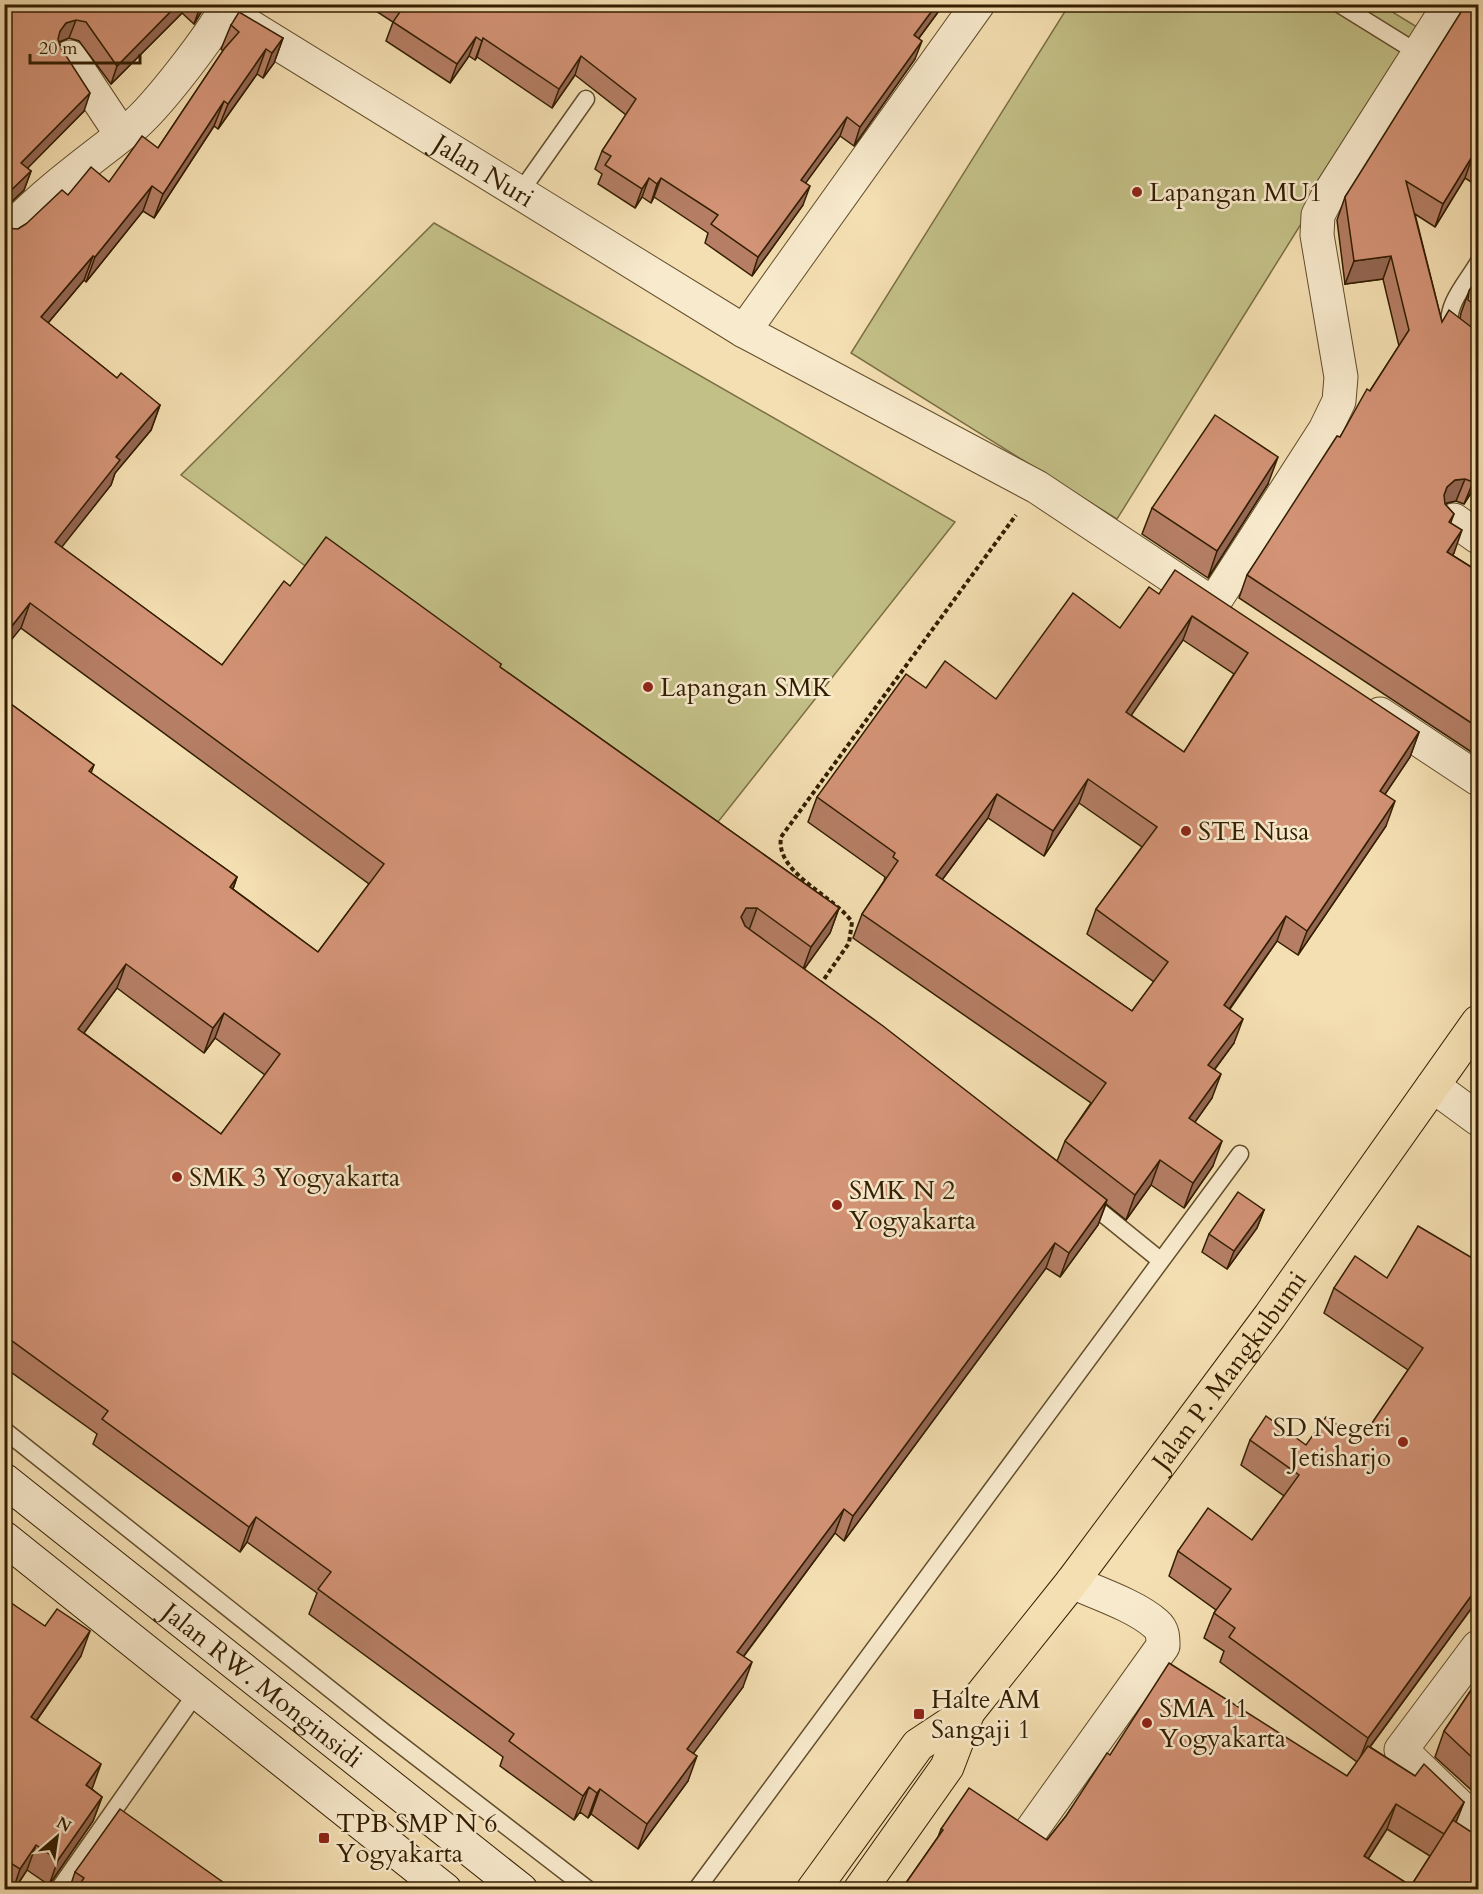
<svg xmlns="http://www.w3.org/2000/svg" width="1483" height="1894" viewBox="0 0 1483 1894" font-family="Cardo,serif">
<rect width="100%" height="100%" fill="#f4dfb2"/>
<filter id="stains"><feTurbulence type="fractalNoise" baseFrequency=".00333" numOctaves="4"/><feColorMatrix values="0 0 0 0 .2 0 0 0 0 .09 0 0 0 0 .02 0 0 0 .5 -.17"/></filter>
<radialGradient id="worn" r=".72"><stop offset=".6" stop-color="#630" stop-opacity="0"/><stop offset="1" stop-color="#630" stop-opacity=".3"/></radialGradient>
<g fill="#c3c087" stroke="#7b6f44" stroke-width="1.5">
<path d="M1069,5h312l41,25 -305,489 -266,-166z"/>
<path d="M434,223l521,299 -260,329 -514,-376z"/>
</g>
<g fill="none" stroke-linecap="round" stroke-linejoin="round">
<g stroke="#634e2c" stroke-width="19">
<g id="lane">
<path d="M1339,4l79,49"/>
<path d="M521,191l65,-92"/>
<path d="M1478,263c-11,19 -33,42 -28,65l28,21"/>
<path d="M1086,1200l74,60"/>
<path d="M4,1430l380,302 205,158"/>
<path d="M58,1890l139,-198"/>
<path d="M696,1890l544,-736"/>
</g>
</g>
<g stroke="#634e2c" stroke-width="35">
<g id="street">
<path id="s1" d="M225,11l519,320 293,156 170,113"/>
<path d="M70,57l51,77"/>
<path d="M4,236c37,-41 83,-74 127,-108 25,-20 82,-94 97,-124"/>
<path d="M744,331l234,-327"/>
<path d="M1454,520l24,17"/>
<path d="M1213,604l112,-174 14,-29 2,-24 -24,-142 1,-20 11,-21 121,-190"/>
<path d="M1380,714l98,65"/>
<path d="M1433,1086l45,33"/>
<path d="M1478,1647l-77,103 77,74"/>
<path d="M1028,1835l135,-189c0,-9 0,-16 -7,-22 -20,-18 -59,-31 -84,-42"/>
</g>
</g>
<g stroke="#331e00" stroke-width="35">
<g id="secondary">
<path id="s2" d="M4,1480l517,410"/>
<path d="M4,1538l441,352"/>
</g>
</g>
<g stroke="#331e00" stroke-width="35">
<g id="primary">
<path id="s3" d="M813,1890l105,-145 50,-33 104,-130 198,-266 208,-294"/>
<path d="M860,1890l87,-123 21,-55"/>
</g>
</g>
<path stroke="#331e00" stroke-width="4" stroke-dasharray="4.5 3" stroke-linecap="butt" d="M820,985l29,-42 3,-21c-19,-27 -77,-49 -71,-85l235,-322"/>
<use href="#lane" stroke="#f8eacd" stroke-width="16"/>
<use href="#street" stroke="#f8eacd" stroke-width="33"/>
<use href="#secondary" stroke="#f8eacd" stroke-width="33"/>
<use href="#primary" stroke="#f4dfb2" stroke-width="33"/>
</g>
<g fill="#b57e65" stroke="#331e00" stroke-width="1.5" fill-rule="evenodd">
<path d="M4,4h202l-12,20 -12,-11 -71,71 -32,-43 -10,-3 -10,4 25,69 -57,57 4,3 -7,19 -20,19z"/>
<path d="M365,4h579l-25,34 -4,21 -61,87 -14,-10 -35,47 -2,22 -51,71 -47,-33 3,-10 -54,-36 -3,6 -9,-6 -7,11 -37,-24 4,-10 -7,-5 7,-18 24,-36 -51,-40 -23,33 -75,-51 -2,3 -6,-4 -19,27 -64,-42 7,-19z"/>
<path d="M1479,4v183l-14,-9 -30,49 -20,-13 27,108 18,-3 1,-6 8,-22 10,-16v205l-15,24 -8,-3 -9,2 -2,1 9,10 -3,8 3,31 -2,2 27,17v185l-240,-159 8,-23 93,-138 59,-91 -16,-67 -38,5 -8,-64 8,-23z"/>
<path d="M231,25l52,13 -9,25 -11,15 -6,-4 -39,55 -4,-3 -60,92 -11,-7 -57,71 -2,-2 -36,43 69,55 43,27 -9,25 -36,43 -4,12 -50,62 161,118 68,-79 211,78 -1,3 339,241 -9,25 -26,36 253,192 8,-20 26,-38 -238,-165 9,-24 22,-33 1,-4 -77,-55 9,-25 109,-109 70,11 124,-71 39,-34 260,138 -9,25 -25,37 1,32 -88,129 -21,-14 -47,68 4,34 -19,26 -3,29 -17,24 18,44 -29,42 -33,-23 -25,35 -20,-16 -8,21 -38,52 -14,-9 -202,273 -9,-8 -91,123 -1,31 -50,66 -5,28 -50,68 -47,-35 -3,4 -8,-6 -6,8 -74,-54 3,-9 -194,-143 8,-21 -70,-51 -7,10 -147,-108 4,-10 -93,-67v-668l90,66 -3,8 146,104 -4,12 85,63 51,-68 -348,-256 -3,-399 8,-5 42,-29 41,-13 49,-34 65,-97 -2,-2zM1183,640l51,34 -50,78 -53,-37zM1079,803l63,44 -46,62 -9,25 67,48 -22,29 -190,-131 46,-62 56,38zM117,988l87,65 11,-15 50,37 -44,59 -137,-101z"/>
<path d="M1268,484l-60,94 -66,-44 10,-26z"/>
<path d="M1264,1210l-7,18 -30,41 -25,-17 7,-18z"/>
<path d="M1479,1262v336l-109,149 45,29 49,26 -8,20 23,68h-578l37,-53 3,-8 106,11 19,-24 44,-61 237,21 10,-14 -137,-100 4,-11 -20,-13 10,-25 2,-3 -47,-34 9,-25 74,-11 32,-44 -43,-31 9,-25 56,5 54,-4 48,-71 -84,-57 10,-25 53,-10zM1387,1829l43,27 -19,30 -43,-27z"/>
<path d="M4,1598l77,58 -44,64 55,69 10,8 -9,24 -44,64 -22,-15 -13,20h-10z"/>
<path d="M1479,1678v119l-44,-40 9,-26z"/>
<path d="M75,1872l159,18h-165z"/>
</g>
<g fill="#946753" stroke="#331e00" stroke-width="1.5">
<path d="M178,4h7l-3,9 -71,71 6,-18z"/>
<path d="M201,4h5l-12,20z"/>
<path d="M937,4h7l-37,50 7,-19z"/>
<path d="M76,20l-7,18 -10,4 -6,7 7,-18 6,-8z"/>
<path d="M476,37l-7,19 -19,27 7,-19z"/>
<path d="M283,38l-9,25 -11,15 9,-25z"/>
<path d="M483,38l-6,19 -2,3 7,-19z"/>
<path d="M922,41l-7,18 -61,87 6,-19z"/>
<path d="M266,49l-9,25 -39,55 10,-25z"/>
<path d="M581,56l-6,19 -23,33 7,-19z"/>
<path d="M90,93l-6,18 -70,71 7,-19z"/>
<path d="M224,101l-10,25 -60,92 9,-24z"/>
<path d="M847,117l-7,19 -46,63 7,-19z"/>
<path d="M1473,155l-8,23 -30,49 8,-23z"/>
<path d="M31,171l-7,19 -20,19v-12z"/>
<path d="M649,178l-7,19 -7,11 7,-19z"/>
<path d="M661,178l-7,19 -3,6 6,-19z"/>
<path d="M152,186l-9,25 -57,71 9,-25z"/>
<path d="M810,186l-7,19 -51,71 6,-19z"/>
<path d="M93,256l-9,24 -52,62 9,-25z"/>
<path d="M1391,256l-8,23 -38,5 9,-23z"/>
<path d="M160,405l-9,25 -36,43 -4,12 -65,82 9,-25 61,-85z"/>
<path d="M1278,457l-10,27 -60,94 9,-27z"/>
<path d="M1479,472v8l-15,24 9,-22z"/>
<path d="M1465,479l-9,22 -9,2 -9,7 9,-23 8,-7z"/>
<path d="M1462,530l-8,23 -15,22 8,-23z"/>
<path d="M30,603l-9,25 -17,21v-13z"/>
<path d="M1192,616l-9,24 -66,96 9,-24z"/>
<path d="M1419,732l-9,25 -39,58 9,-24z"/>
<path d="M1088,779l-9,24 -35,53 9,-25z"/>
<path d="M997,794l-9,24 -61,82 9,-25z"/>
<path d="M1395,801l-9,25 -88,129 9,-24z"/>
<path d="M237,877l-9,25 2,-15z"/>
<path d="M746,908h11l-9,25 -7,-16z"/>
<path d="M839,908l-9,25 -28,39 9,-25z"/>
<path d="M1286,916l-9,25 -62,88 9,-24z"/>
<path d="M126,964l-9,24 -48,65 9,-24z"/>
<path d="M224,1013l-9,25 -11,15 9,-25z"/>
<path d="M1243,1019l-9,24 -35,47 9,-25z"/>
<path d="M1221,1074l-9,24 -32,45 9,-25z"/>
<path d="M1222,1141l-9,25 -29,42 9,-25z"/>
<path d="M1160,1160l-9,25 -25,35 9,-25z"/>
<path d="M1107,1200l-9,25 -38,52 9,-24z"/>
<path d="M1264,1210l-7,18 -30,41 7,-18z"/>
<path d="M1055,1243l-9,25 -202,273 9,-25z"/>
<path d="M844,1509l-9,24 -107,144 9,-25z"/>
<path d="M256,1517l-9,25 -7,10 9,-25z"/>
<path d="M1479,1585v13l-121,165 10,-25z"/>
<path d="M90,1631l-9,25 -59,85 9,-24z"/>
<path d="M752,1662l-9,25 -65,87 9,-25z"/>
<path d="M697,1756l-9,25 -50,68 9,-25z"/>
<path d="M101,1764l-9,25 -6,-4z"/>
<path d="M589,1787l-9,25 -6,8 9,-24z"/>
<path d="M600,1789l-9,25 -3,4 9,-25z"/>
<path d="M102,1797l-9,24 -44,64 9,-25z"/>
<path d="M1464,1802l-10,25 -10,7z"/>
<path d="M1396,1804l-9,25 -33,52 10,-25z"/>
<path d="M36,1845l-9,25 -13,20h-1l7,-21z"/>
</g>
<g fill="#d39376" stroke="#331e00" stroke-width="1.5" fill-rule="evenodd">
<path d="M4,4h174l-61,62 -31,-44 -10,-2 -10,3 -6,8 -2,8 3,9 29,45 -69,70 10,8 -27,26z"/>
<path d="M401,4h536l-23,31 8,6 -62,86 -13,-10 -46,63 9,6 -52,71 -47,-33 7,-9 -57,-37 -4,6 -8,-6 -7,11 -37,-24 6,-9 -9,-5 34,-52 -55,-43 -22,33 -76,-51 -1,3 -6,-4 -19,27 -64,-42 11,-16z"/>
<path d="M1466,4h13v154l-6,-3 -30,49 -37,-23 36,141 7,-12 30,23v139l-6,10 -8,-3 -10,1 -8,7 -3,8 1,9 9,10 -5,8 13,8 -15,22 32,20v156l-232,-153 90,-139 3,1 27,-48 3,2 39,-61 -18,-74 -37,5 -9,-64z"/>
<path d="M239,12l44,26 -11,15 -6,-4 -38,55 -4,-3 -61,93 -11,-8 -57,71 -2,-1 -52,61 76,61 4,-5 39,32 -44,52 4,3 -65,82 167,123 62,-84 6,5 36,-49 175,127 -1,3 339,241 -28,39 -54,-39h-11l-5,9 4,9 138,100 224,174 -38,53 -14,-10 -202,273 -9,-7 -107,143 15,10 -65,87 10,7 -50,68 -47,-35 -3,4 -8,-6 -6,9 -74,-55 5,-7 -196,-145 13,-17 -75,-55 -7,10 -147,-108 6,-8 -104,-76v-636l90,66 -5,6 148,106 -7,10 88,65 66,-88 -354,-261 -26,33v-406l2,-2 12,1 8,-5 36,-34 6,5 23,-28 18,15 33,-46 16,12 66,-99 15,-17 -8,-7zM126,964l87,64 11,-15 56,41 -59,80 -143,-105z"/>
<path d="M1479,275v33l-11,-8 1,-9z"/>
<path d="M1215,415l63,42 -61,94 -65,-43z"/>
<path d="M1175,570l244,162 -39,59 15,10 -88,130 -21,-15 -62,89 19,14 -35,46 13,9 -32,44 33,23 -29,42 -33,-23 -25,35 -70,-54 41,-58 -244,-169 36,-53 -5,-4 2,-4 -78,-56 89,-123 20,14 19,-27 51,38 77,-106 47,35 29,-41 10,7zM1192,616l56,37 -64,99 -58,-40zM1088,779l69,48 -61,82 72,53 -36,49 -196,-136 61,-81 56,37z"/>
<path d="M1238,1192l26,18 -30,41 -25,-17z"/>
<path d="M1418,1226l61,36v323l-111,153 -139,-101 6,-9 -21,-15 17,-24 -53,-38 30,-43 44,32 47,-65 -49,-35 16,-24 40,29 20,-28 34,24 63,-93 -89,-60 21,-32 32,22z"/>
<path d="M4,1598l41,28 12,-17 33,22 -59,86 70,47 -15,21 16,12 -44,63 -22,-15 -16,24 -16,-10z"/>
<path d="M1169,1663l178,113 21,-30 47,30 9,-12 40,38 -20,32 -48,-30 -32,52 47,30 42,-66 26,17v53h-578l42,-60 -2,-1 28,-41 78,52 19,-24 41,-63 3,2z"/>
<path d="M1479,1678v86l-35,-33z"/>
<path d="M120,1809l114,81h-158l8,-12 -9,-6z"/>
</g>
<g fill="#8f2418" stroke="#f8eacd" stroke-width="2">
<circle cx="1137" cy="192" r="6"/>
<circle cx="648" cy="687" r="6"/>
<circle cx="1186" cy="831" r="6"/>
<circle cx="177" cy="1177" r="6"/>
<circle cx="837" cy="1205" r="6"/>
<circle cx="1403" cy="1442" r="6"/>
<rect x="913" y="1708" width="12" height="12" rx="3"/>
<circle cx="1147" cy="1723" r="6"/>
<rect x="318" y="1832" width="12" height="12" rx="3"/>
</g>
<g text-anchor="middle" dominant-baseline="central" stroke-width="5" stroke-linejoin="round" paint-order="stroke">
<g font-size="26" fill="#331e00" stroke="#f8eacd">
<text stroke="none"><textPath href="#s1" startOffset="304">Jalan Nuri</textPath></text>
<text stroke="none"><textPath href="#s3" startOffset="669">Jalan P. Mangkubumi</textPath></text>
<text stroke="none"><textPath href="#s2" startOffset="330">Jalan RW. Monginsidi</textPath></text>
</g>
<g font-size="26" fill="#331e00" stroke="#f8eacd" text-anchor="start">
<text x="1149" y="192">Lapangan MU1</text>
<text x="660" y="687">Lapangan SMK</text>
<text x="1198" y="831">STE Nusa</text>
<text x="189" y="1177">SMK 3 Yogyakarta</text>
<text x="849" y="1190">SMK N 2<tspan x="849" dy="30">Yogyakarta</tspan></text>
<text x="1391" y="1427" text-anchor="end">SD Negeri<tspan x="1391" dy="30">Jetisharjo</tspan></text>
<text x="931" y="1699">Halte AM<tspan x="931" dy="30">Sangaji 1</tspan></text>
<text x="1159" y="1708">SMA 11<tspan x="1159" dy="30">Yogyakarta</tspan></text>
<text x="336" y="1823">TPB SMP N 6<tspan x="336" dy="30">Yogyakarta</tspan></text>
</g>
</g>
<rect width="1483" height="1894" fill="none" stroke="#f4dfb2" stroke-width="24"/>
<rect x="6" y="6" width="1471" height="1882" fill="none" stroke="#331e00" stroke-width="3"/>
<rect x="12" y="12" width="1459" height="1870" fill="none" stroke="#331e00" stroke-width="1.5"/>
<g transform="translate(57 1837) rotate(29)" stroke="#f8eacd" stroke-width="4.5" paint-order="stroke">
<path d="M0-4.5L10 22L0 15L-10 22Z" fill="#331e00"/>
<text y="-9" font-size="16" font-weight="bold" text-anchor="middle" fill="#331e00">N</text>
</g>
<path d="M30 54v9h110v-9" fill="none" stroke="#331e00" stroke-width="3"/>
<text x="39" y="54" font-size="18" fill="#331e00" stroke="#f8eacd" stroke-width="4.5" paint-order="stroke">20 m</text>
<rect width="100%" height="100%" filter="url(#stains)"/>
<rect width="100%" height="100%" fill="url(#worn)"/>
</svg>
